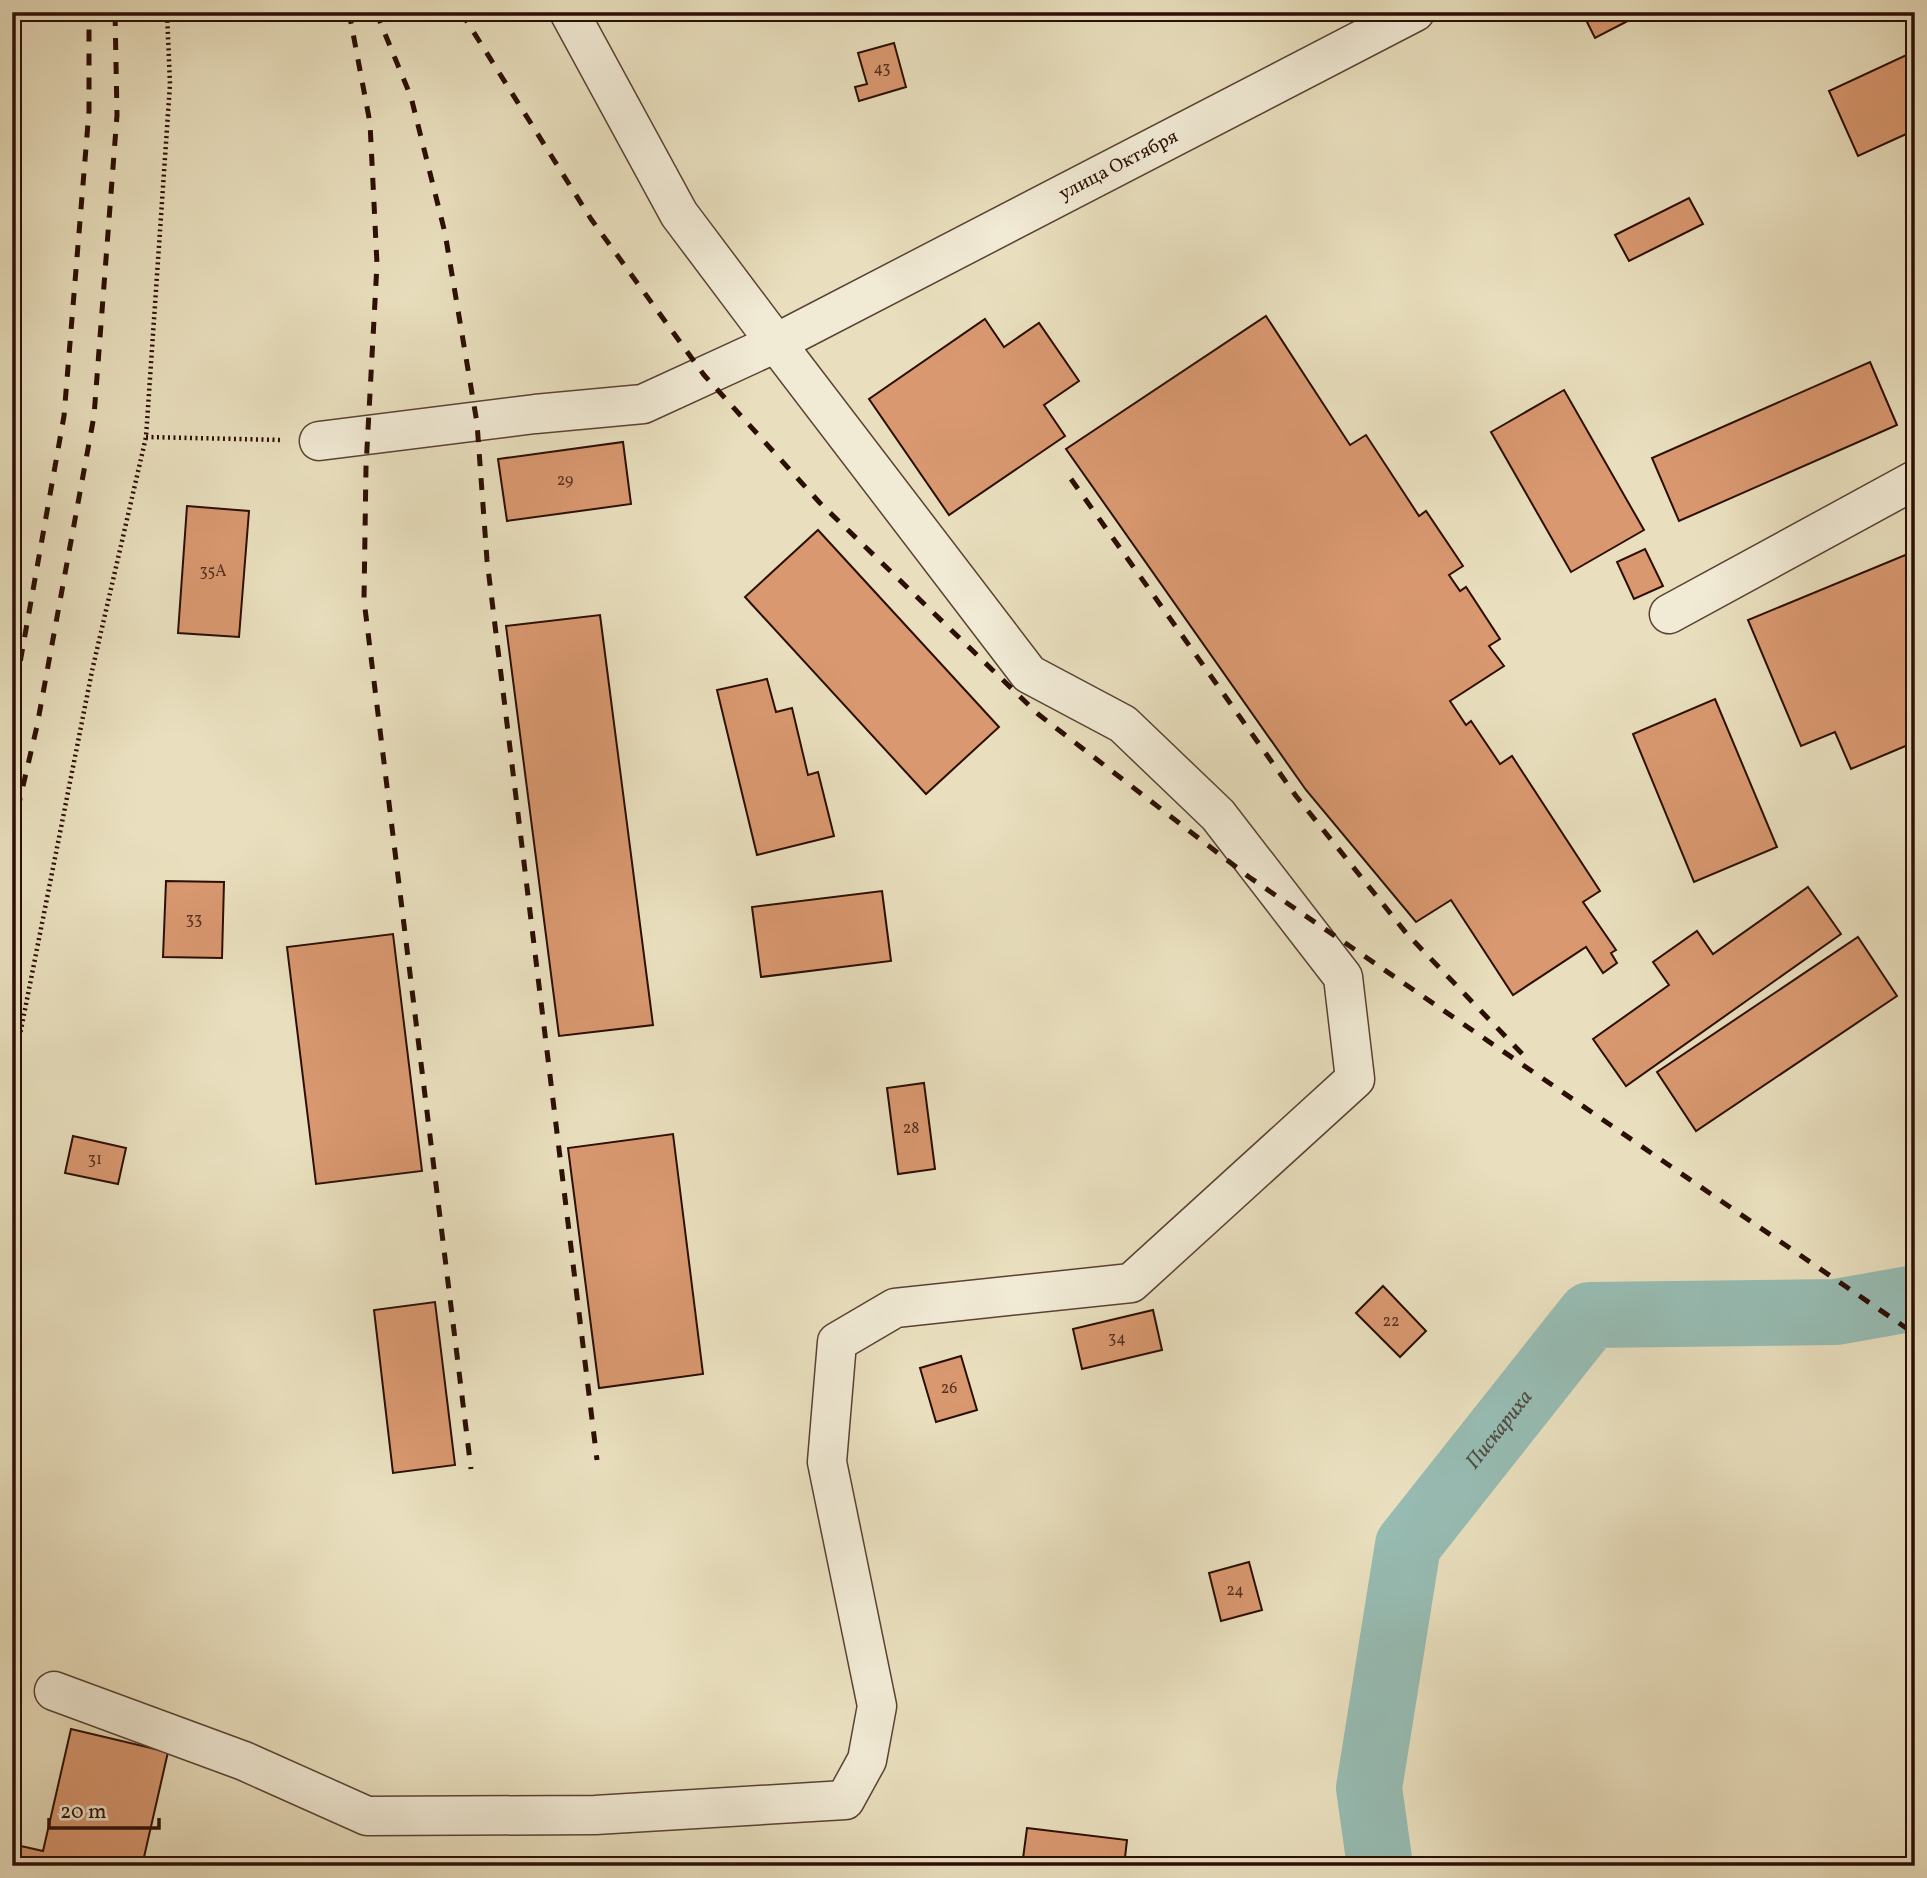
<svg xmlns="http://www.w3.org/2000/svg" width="1927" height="1878" viewBox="0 0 1927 1878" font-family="Vollkorn,serif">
<rect width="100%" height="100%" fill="#e9dfbe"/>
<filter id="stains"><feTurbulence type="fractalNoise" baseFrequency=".00286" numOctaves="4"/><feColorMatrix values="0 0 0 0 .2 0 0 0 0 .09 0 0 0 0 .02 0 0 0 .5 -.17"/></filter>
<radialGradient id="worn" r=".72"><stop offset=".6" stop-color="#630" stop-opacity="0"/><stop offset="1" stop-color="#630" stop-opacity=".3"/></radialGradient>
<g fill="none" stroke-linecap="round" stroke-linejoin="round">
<path stroke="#97bcb3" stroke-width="66" id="s1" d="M1380,1866l-11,-78 39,-243 182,-230 246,-3 79,-14"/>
</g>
<g fill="#d99870" stroke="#2b0e04" stroke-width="2">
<path d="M1582,12h63l-50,26z"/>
<path d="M894,43l12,44 -47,14 -4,-14 12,-3 -9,-31z"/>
<path d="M1915,51v79l-57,26 -29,-65z"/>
<path d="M1689,198l14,26 -74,37 -14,-26z"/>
<path d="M1915,209v22l-9,-18z"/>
<path d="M1266,316l84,129 16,-10 53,81 7,-5 37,55 -14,9 11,16 6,-4 34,52 -11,7 15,20 -54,35 16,24 5,-4 29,43 12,-8 88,135 -17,11 33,48 -5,3 6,10 -14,10 -17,-26 -73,48 -62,-95 -35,22 -110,-132 -240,-341z"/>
<path d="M985,319l19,28 35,-24 40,58 -35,24 21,31 -116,79 -80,-116z"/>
<path d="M1870,362l27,63 -218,96 -27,-63z"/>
<path d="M1564,390l80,140 -73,42 -80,-140z"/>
<path d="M623,442l8,62 -124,17 -9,-62z"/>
<path d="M187,506l62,5 -10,126 -61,-4z"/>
<path d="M818,530l181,197 -73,67 -181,-197z"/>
<path d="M1645,549l18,37 -29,13 -17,-37z"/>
<path d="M1915,551v191l-64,27 -16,-37 -34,14 -53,-126z"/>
<path d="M600,615l53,410 -94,11 -53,-410z"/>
<path d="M767,679l9,33 16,-4 16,67 10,-3 16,64 -77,19 -40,-165z"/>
<path d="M1715,699l62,148 -83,35 -61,-148z"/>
<path d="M166,881l58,1 -2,76 -59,-1z"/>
<path d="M1808,887l33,47 -215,152 -33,-47 76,-54 -16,-23 44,-31 16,23z"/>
<path d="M882,891l9,70 -130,16 -9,-70z"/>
<path d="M393,934l29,237 -106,13 -29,-237z"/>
<path d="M1858,937l39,59 -201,135 -39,-59z"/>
<path d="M924,1083l11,86 -37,5 -11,-86z"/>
<path d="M673,1134l30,240 -104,14 -31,-240z"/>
<path d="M73,1136l53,12 -8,36 -53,-11z"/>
<path d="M1383,1286l43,45 -26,26 -44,-44z"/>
<path d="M435,1302l20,163 -62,8 -19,-163z"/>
<path d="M1153,1310l9,40 -80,19 -9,-40z"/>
<path d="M961,1356l16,54 -41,12 -16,-54z"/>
<path d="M1249,1562l13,48 -41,11 -12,-48z"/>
<path d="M71,1729l97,23 -26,114h-130v-22l31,7z"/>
<path d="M1027,1828l100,12 -3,26h-102z"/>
</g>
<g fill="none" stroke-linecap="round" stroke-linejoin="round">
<g stroke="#5a4232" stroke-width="41">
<g id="minor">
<path d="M319,441l216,-27 108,-10 133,-61 -97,-129 -110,-202"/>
<path d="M1669,614l246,-134"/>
<path id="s2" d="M54,1691l190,70 123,55 228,-1 250,-15 22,-40 10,-54 -50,-244 10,-120 58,-34 236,-25 224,-204 -12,-102 -125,-162 -95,-91 -94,-50 -253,-331 639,-331"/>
</g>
</g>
<g stroke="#2b0e04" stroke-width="4.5" stroke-dasharray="2 3.5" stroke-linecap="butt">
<path d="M146,437l137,3"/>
<path d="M12,1075l80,-404 54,-234 24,-353 -3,-72"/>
</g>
<use href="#minor" stroke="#f1ead5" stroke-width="38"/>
<g stroke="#2b0e04" stroke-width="5" stroke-dasharray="12 12" stroke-linecap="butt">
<path d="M349,12l21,111 7,141 -11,203 -2,133 107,869"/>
<path d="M376,12l35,85 34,136 32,190 10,137 110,900"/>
<path d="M461,12l130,207 113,156 116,128 218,211 211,163 666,457"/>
<path d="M1071,479l225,317 111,138 123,128"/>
<path d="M12,708l52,-292 25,-305v-99"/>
<path d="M12,833l25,-107 57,-310 23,-301 -2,-103"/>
</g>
</g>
<g text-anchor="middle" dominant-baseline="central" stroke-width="5" stroke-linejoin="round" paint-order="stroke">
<g font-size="16" fill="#56301f">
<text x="882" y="69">43</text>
<text x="565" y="481">29</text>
<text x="213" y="572">35А</text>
<text x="194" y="920">33</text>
<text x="911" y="1129">28</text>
<text x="95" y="1160">31</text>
<text x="1391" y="1322">22</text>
<text x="1117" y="1339">34</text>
<text x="949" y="1389">26</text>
<text x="1235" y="1591">24</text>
</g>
<g font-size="19" fill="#2b0e04" stroke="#f1ead5">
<text stroke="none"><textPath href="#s2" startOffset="3241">улица Октября</textPath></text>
</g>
<g font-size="21" font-style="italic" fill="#514b41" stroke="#f1ead5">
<text stroke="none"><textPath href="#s1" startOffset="472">Пискариха</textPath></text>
</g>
</g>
<rect width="1927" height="1878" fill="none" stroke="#e9dfbe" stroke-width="42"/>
<rect x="14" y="14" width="1899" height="1850" fill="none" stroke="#2b0e04" stroke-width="3.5"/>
<rect x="21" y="21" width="1885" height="1836" fill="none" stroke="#2b0e04" stroke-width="2"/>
<path d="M49 1818v10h110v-10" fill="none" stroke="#2b0e04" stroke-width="3.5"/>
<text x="60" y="1818" font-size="21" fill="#2b0e04" stroke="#f1ead5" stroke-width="5" paint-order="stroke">20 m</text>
<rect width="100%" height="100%" filter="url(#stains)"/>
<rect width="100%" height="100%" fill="url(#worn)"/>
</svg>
